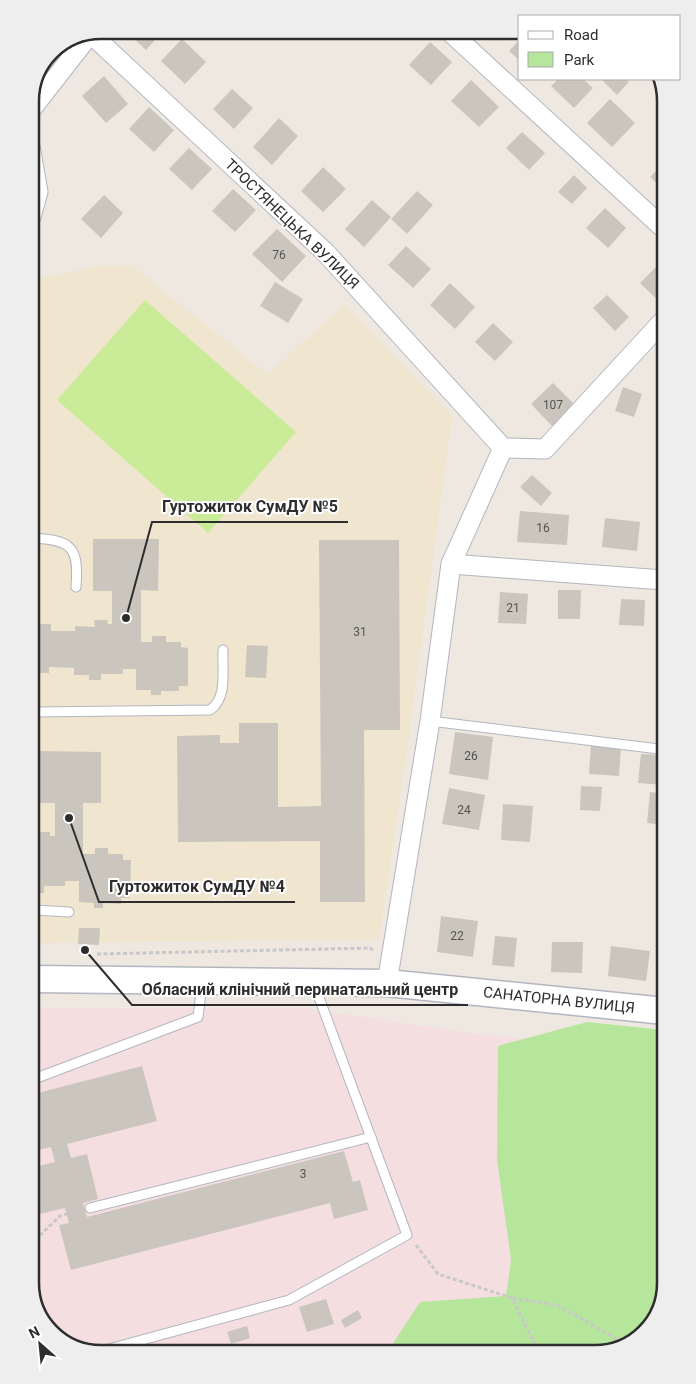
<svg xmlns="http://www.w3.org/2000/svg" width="696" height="1384" viewBox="0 0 696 1384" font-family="Roboto,sans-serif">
<rect width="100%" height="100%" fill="#eee8e0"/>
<path fill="#f0e5cf" d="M99,266h33l135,108 78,-69 107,111 -45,333 -28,190 -345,4 -3,-663z"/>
<path fill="#f5dedf" d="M34,1008h269l173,26 189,19 1,231 -12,39 -32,26 -526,5 -38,-14 -23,-30z"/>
<path fill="#b6e59c" d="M587,1022l78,8 1,254 -12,39 -32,26 -234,2 32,-49 86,-6 5,-36 -14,-101 1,-113z"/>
<path fill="#caec98" d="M145,300l151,132 -88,101 -151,-133z"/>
<g fill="#cac6be">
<path d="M125,30h39l-18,20z"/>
<path d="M381,30h17l-8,8z"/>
<path d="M182,39l24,23 -21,22 -24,-23z"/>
<path d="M520,39v22l-11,-10z"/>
<path d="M430,42l22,20 -21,23 -22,-20z"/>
<path d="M104,76l24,28 -22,19 -24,-27z"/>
<path d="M558,79h25l10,9 -19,20 -23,-22z"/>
<path d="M601,79h25l3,3 -12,13z"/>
<path d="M471,80l28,27 -20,20 -28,-26z"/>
<path d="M232,89l21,19 -19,21 -21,-20z"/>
<path d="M610,99l25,24 -23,24 -25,-24z"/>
<path d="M149,107l25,23 -20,22 -25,-23z"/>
<path d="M279,118l19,18 -26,29 -19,-18z"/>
<path d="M522,132l23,21 -16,17 -23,-22z"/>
<path d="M189,148l23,21 -20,21 -23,-21z"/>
<path d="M661,166v21l-11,-10z"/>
<path d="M323,167l23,22 -23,23 -22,-21z"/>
<path d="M574,175l13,13 -15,16 -14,-12z"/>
<path d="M233,189l23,21 -21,22 -23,-21z"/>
<path d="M417,191l16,14 -26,29 -16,-15z"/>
<path d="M104,195l19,18 -22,25 -20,-19z"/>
<path d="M372,200l19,17 -27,30 -19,-18z"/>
<path d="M605,208l21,20 -18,20 -22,-20z"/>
<path d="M277,229l29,27 -24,26 -30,-28z"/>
<path d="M406,246l25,23 -18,19 -25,-23z"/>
<path d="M662,261v43l-22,-21z"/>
<path d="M275,282l28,17 -15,24 -28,-17z"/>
<path d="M450,283l25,24 -20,22 -25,-24z"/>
<path d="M607,295l22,22 -14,14 -22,-23z"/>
<path d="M493,323l20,19 -18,19 -20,-19z"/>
<path d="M553,383l23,23 -23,21 -22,-23z"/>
<path d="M623,387l19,7 -8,23 -19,-6z"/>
<path d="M532,475l20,18 -11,13 -21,-19z"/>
<path d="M520,511l49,4 -2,30 -50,-3z"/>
<path d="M605,518l35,4 -3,29 -35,-4z"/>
<path d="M93,539h66l-1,52 -17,-1v52h11v-6h14v6h15v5l7,1v38h-9v5h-18v4h-10v-5h-15v-21h-13v5h-22v6h-12v-5h-15v-7l-25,-1v6h-16l-1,-49h19v7h24v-5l20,1 -1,-7h13l1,4h4v-33h-19z"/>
<path d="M319,540h80l1,190h-36l1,172h-45v-61l-142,1 -1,-106 43,-1v8h19v-20h39v84l43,-1z"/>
<path d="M558,590h23l-1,29h-22z"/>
<path d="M500,592l28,2 -2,30 -28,-1z"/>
<path d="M621,599l24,1 -1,26 -25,-1z"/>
<path d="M247,645l21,1 -2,32 -21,-1z"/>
<path d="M455,732l38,5 -5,43 -39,-6z"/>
<path d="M591,744l30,2 -2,30 -30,-2z"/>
<path d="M35,751l66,1v51h-18v51h12v-6h13v6h15v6h8l-1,38h-9v6l-18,-1v5h-9v-5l-15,-1v-21h-14v5h-21v7h-10l-1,-54h4v-7h13v4h5v-33h-20z"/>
<path d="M641,754l23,1v30l-26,-2z"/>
<path d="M581,786l21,1 -2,24 -20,-1z"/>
<path d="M449,788l36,7 -6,35 -37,-6z"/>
<path d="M650,792l14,2v31l-17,-2z"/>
<path d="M503,804l30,2 -3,36 -29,-2z"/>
<path d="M441,916l37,5 -5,36 -36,-5z"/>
<path d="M79,928h21l-1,17 -21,-1z"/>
<path d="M495,936l22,2 -3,29 -22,-2z"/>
<path d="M552,942h31l-1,31 -31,-1z"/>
<path d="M611,946l39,5 -4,30 -38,-5z"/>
<path d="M142,1066l15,55 -90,23 4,14 16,-4 11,45 -15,4 4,14 257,-66 9,31 7,-2 8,30 -34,9 -4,-16 -259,67 -12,-45 10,-2 -4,-15 -30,7v-48l20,-5 -4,-15 -12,3 -4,-16 -1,-40z"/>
<path d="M326,1299l8,25 -27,8 -8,-25z"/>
<path d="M358,1310l4,8 -17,10 -4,-8z"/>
<path d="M247,1326l3,12 -19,6 -4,-12z"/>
</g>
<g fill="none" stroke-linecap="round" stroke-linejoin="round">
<g stroke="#b3b6c0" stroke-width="11">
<g id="lane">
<path d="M32,538c40,2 47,9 44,49"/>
<path d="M33,712l177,-2c18,-12 12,-41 13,-60"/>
<path d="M430,721l229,28"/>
<path d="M34,910l35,2"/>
<path d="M34,1079l164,-62 4,-33"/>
<path d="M90,1208l281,-71"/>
<path d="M94,1353l195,-53 118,-65 -93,-251"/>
</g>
</g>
<g stroke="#b3b6c0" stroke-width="21">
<g id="street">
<path d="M448,30l213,196"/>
<path d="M91,34l235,219 177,195"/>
<path d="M30,111l60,-77"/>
<path d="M30,146l8,46 -7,25"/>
<path d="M451,564l212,16"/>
<path d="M387,983l43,-262 21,-157 52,-116 42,1 117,-127"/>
</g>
</g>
<g stroke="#b3b6c0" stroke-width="29">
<path id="secondary" d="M34,979l353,4 278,28"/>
</g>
<g stroke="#c8c8c8" stroke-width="3" stroke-dasharray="4 2.5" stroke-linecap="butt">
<path d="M97,954l273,-6 3,2"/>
<path d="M35,1240l25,-24 17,-5"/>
<path d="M416,1245l22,29 74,24 26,52"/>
<path d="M512,1298l45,7 70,40"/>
</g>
<use href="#lane" stroke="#fff" stroke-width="9"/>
<use href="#street" stroke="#fff" stroke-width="19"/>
<use href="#secondary" stroke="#fff" stroke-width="26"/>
</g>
<g text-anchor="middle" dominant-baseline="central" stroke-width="4" stroke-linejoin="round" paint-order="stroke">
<g font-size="12" fill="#545351">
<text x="279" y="255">76</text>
<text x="553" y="405">107</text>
<text x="543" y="528">16</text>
<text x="513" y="608">21</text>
<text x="360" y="632">31</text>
<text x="471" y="756">26</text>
<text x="464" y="810">24</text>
<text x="457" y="936">22</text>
<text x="303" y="1174">3</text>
</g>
<g font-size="15" fill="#2d2d2d" stroke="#fff">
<text transform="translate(292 224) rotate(44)">ТРОСТЯНЕЦЬКА ВУЛИЦЯ</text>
<text transform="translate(559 1000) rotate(6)">САНАТОРНА ВУЛИЦЯ</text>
</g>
</g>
<path d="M0 0H696V1384H0ZM101 39H595A62 62 0 0 1 657 101V1283A62 62 0 0 1 595 1345H101A62 62 0 0 1 39 1283V101A62 62 0 0 1 101 39Z" fill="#eee" fill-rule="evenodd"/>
<path fill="none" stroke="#2d2d2d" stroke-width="2.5" d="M101 39H595A62 62 0 0 1 657 101V1283A62 62 0 0 1 595 1345H101A62 62 0 0 1 39 1283V101A62 62 0 0 1 101 39Z"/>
<path fill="none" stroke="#2d2d2d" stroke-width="2" d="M126 618L152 522H348M69 818L99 902H295M85 950L132 1005H468"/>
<g fill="#2d2d2d" stroke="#fff" stroke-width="2">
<circle cx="126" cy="618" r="5"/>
<circle cx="69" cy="818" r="5"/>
<circle cx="85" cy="950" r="5"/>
</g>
<g font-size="16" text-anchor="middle" font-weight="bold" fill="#2d2d2d" stroke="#fff" stroke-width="4" stroke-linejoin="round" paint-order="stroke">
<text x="250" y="512">Гуртожиток СумДУ №5</text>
<text x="197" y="892">Гуртожиток СумДУ №4</text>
<text x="300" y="995">Обласний клінічний перинатальний центр</text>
</g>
<rect x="518" y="15" width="162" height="65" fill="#ffffff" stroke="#ababab"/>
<rect x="528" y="31" width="25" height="8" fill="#ffffff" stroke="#ababab"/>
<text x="564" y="40" font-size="15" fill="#2d2d2d">Road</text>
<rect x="528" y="52" width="25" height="15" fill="#b6e59c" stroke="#ababab"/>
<text x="564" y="65" font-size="15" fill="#2d2d2d">Park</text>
<g transform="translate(40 1344) rotate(333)" stroke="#ffffff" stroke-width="4" paint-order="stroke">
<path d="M0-4L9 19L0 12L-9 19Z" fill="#2d2d2d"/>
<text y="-8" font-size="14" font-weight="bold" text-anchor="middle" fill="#2d2d2d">N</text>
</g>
</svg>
